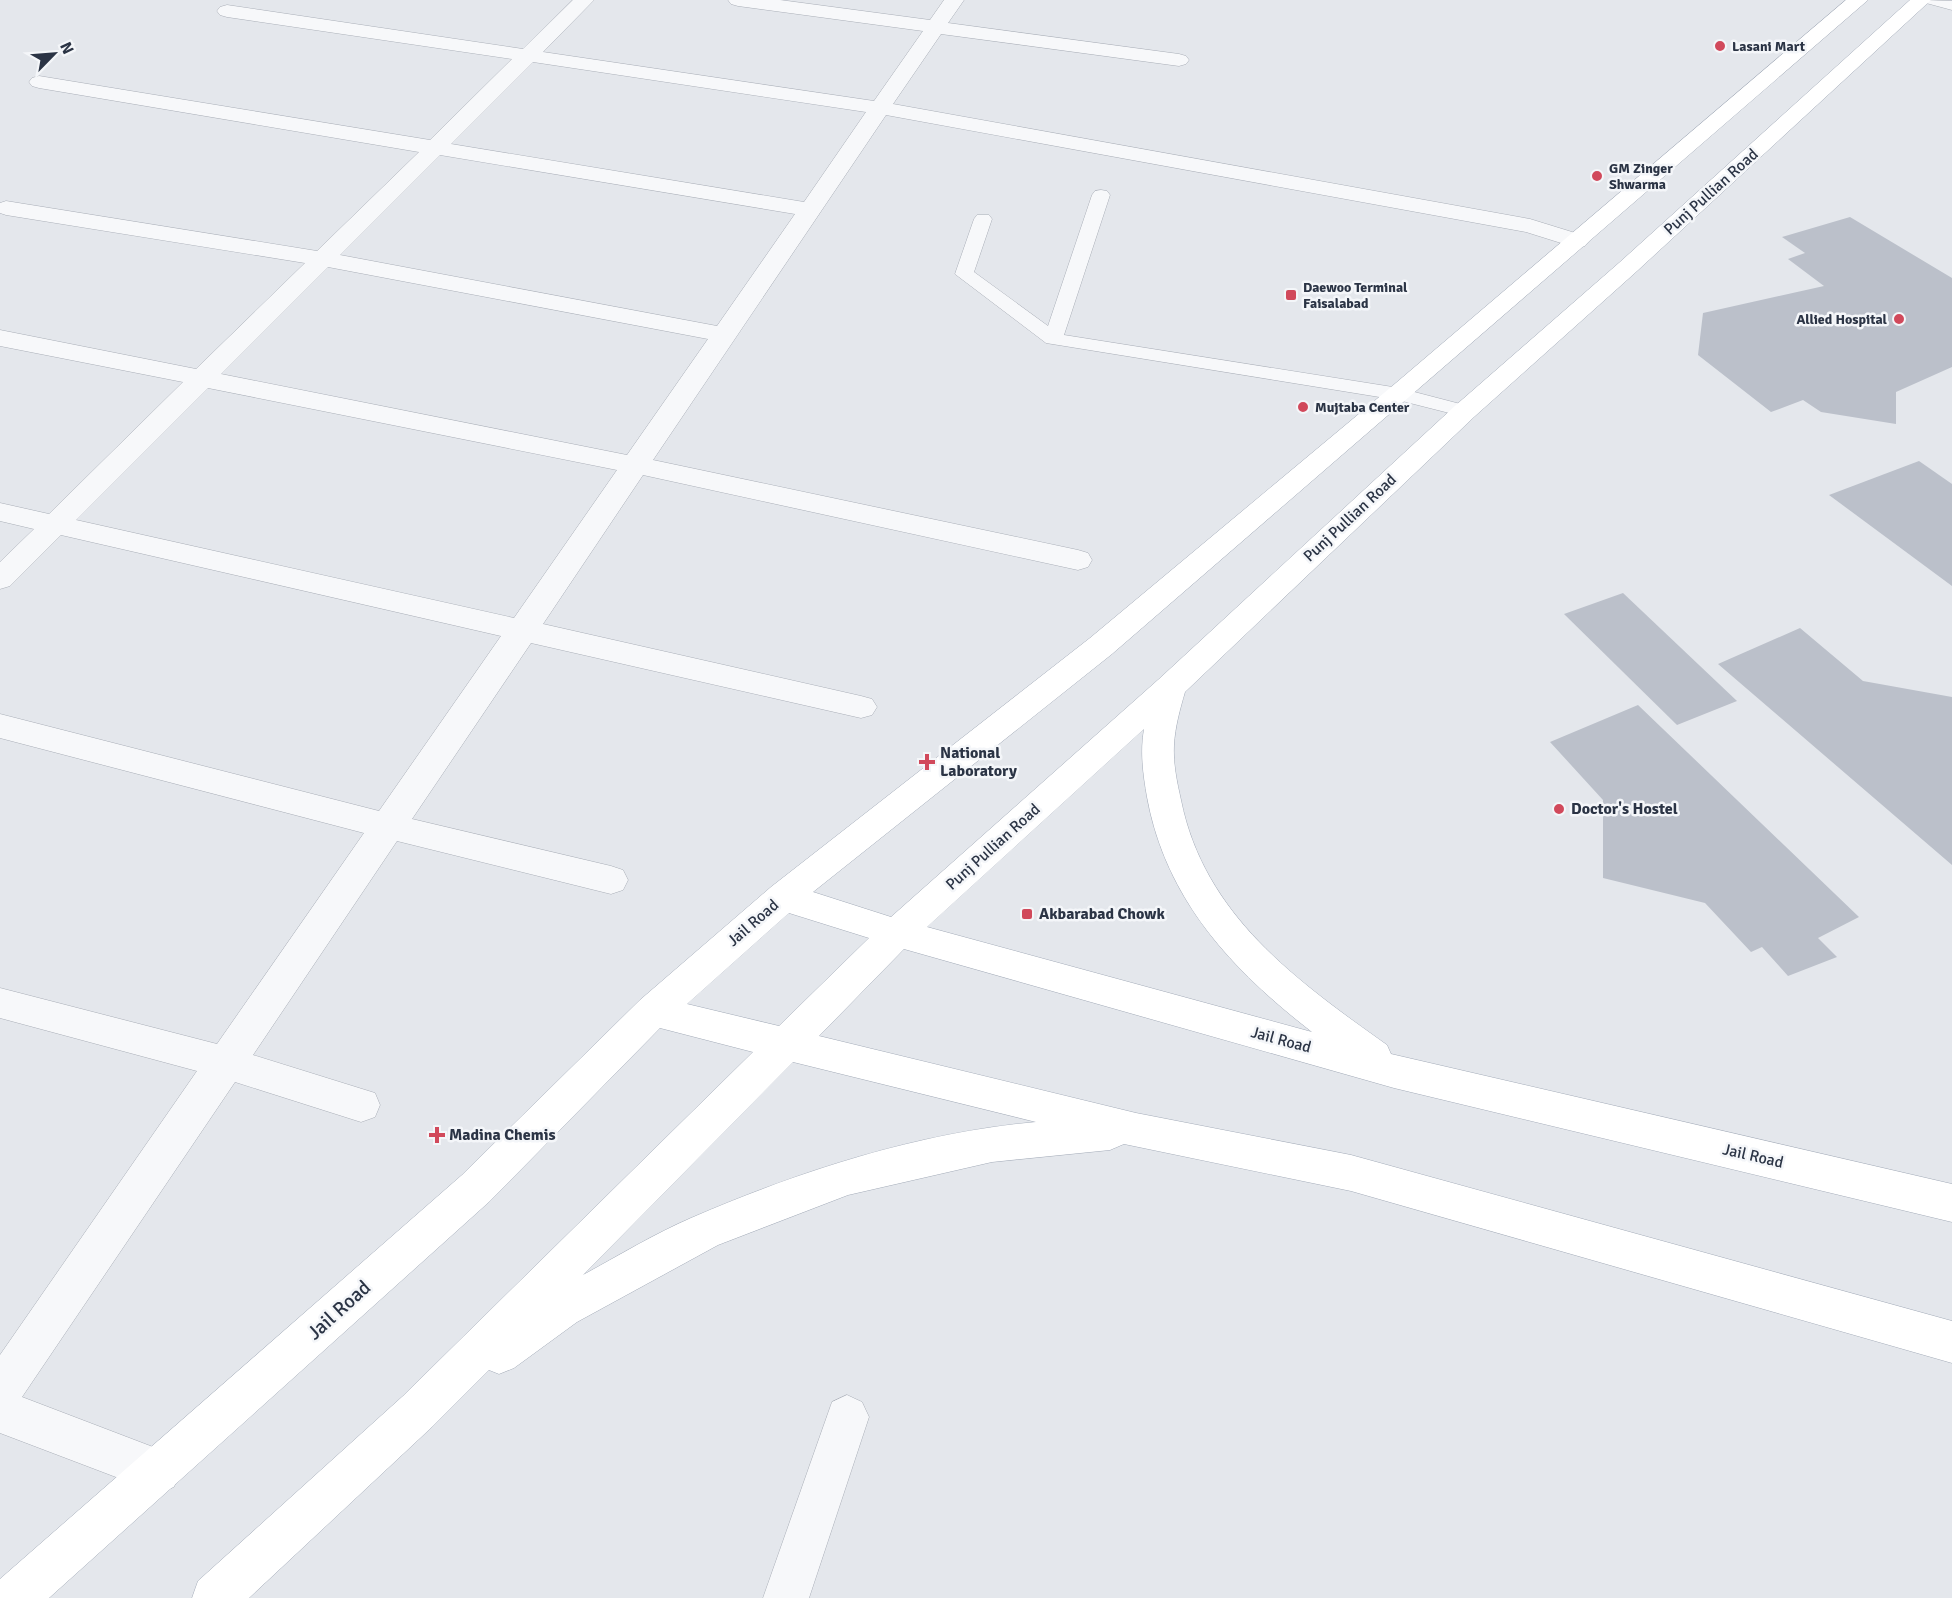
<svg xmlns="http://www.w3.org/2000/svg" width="1952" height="1598" viewBox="0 0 1952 1598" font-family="Signika,sans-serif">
<rect width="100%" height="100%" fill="#e4e7ec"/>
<g fill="#bbc0ca">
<path d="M1850,217l102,61v89l-56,25v32l-75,-12 -18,-12 -32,12 -73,-57 5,-42 121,-27 -36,-27 17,-6 -23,-16z"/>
<path d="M1919,461l33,23v102l-123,-91z"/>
<path d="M1623,593l114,108 -60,24 -113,-111z"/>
<path d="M1800,628l63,53 89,16v168l-234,-201z"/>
<path d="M1638,705l221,212 -41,21 19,19 -49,19 -26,-29 -11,5 -46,-49 -102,-25v-78l-53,-58z"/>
</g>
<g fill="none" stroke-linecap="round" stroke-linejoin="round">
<g stroke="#a9aeb7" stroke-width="1">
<g id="service">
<path d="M1924,0l28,1v9l-26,-7z"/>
<path d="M1101,190l6,1 3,4 -46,140 335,53 73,19 3,4 -3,4 -7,2 -67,-17 -352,-57 -91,-69 19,-55 3,-4h12l3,4 -18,53 74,54 44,-131 3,-4z"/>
</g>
</g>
<g stroke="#a9aeb7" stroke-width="1">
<g id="minor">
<path d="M573,0h21l-51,52 331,49 49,-70 -185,-25 -7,-2 -3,-4h52l150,20 14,-20h20l-16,23 231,31 7,2 3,4 -3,4 -7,2 -238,-32 -48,70 637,115 55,17 4,5 -4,5 -8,2 -51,-16 -640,-117 -233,345 425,90 10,3 4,7 -4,7 -10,3 -435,-95 -100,149 318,72 11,3 5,8 -5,8 -11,3 -330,-75 -119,176 199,47 12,4 5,10 -5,10 -12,4 -214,-53 -144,214 122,38 5,12 -5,12 -14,5 -126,-40 -213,315 152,58 6,16 -6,16 -16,6 -158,-60v-78l197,-284 -197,-53v-30l217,56 147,-211 -364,-95v-24l379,97 122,-175 -440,-101 -51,51 -10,3v-27l34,-33 -34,-8v-18l49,11 134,-132 -183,-36v-16l196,39 109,-106 -299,-48 -6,-2v-10l6,-2 311,50 102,-99 -380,-64 -7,-2 -3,-4 3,-4 7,-2 391,64 82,-81 -285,-42 -7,-2 -3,-4 3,-4 7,-2 296,44zM533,62l333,50 -62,90 -353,-58zM440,155l355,59 -78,112 -377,-71zM328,267l380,72 -81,116 -406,-81zM208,388l409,82 -103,148 -438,-98z"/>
<path d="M847,1395l15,7 7,15 -60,181h-46l69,-196z"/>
</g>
</g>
<g stroke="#a3abb8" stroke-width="1">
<path id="primary" d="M1846,0h22l-756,654 -299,238 78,25 268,-238 297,-274 164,-143 290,-262h21l-295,272 -162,145 -289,275c-5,17 -10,35 -11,53 -1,19 3,37 7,55 23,115 116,181 206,245l4,9 561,130v38l-558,-134 -490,-139 -85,87 317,77 215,42 601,166v42l-601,-172 -227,-47 -14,6 -118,12 -144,33 -130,50 -141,77 -63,46 -15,6 -10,-4 -56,56 -184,172h-57l6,-17 205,-185 350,-344 -93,-24 -170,173 -441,397h-49v-19l462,-404 178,-175 131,-113 319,-249 300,-250zM1144,729c-4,23 -1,45 3,68 19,103 85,173 165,235l-385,-105zM789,913l80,25 -90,88 -92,-22zM793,1062l243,60c-119,11 -236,49 -345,96 -37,16 -73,38 -108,57z"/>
</g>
<use href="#service" fill="#f7f8fa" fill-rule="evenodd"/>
<use href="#minor" fill="#f7f8fa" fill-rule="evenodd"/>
<use href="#primary" fill="#fff" fill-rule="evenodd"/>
</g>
<g fill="#d1495b" stroke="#f4f6f9" stroke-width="2">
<circle cx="1720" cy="46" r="6"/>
<circle cx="1597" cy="176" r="6"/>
<rect x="1285" y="289" width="12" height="12" rx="3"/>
<circle cx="1899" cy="319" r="6"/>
<circle cx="1303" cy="407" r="6"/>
<path d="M924 753h6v6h6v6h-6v6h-6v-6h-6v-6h6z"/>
<circle cx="1559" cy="809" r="6"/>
<rect x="1021" y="908" width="12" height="12" rx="3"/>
<path d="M434 1126h6v6h6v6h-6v6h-6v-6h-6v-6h6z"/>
</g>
<g text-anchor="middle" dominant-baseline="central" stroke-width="5" stroke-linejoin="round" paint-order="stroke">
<g font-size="14" font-weight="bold" fill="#2b3445" stroke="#f4f6f9" text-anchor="start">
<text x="1732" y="46">Lasani Mart</text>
<text x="1609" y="168">GM Zinger<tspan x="1609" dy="16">Shwarma</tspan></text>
<text x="1303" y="287">Daewoo Terminal<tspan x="1303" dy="16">Faisalabad</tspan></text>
<text x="1887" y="319" text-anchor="end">Allied Hospital</text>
<text x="1315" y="407">Mujtaba Center</text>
</g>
<g font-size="16" fill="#2b3445" stroke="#f4f6f9">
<text transform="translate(1711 192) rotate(-42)">Punj Pullian Road</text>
<text transform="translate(1350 518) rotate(-43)">Punj Pullian Road</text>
<text transform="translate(993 847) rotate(-42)">Punj Pullian Road</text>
<text transform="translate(753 923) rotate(-41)">Jail Road</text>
<text transform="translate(1281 1040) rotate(15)">Jail Road</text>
<text transform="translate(1753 1156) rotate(13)">Jail Road</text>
</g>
<g font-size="16" font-weight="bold" fill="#2b3445" stroke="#f4f6f9" text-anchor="start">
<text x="940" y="753">National<tspan x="940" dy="18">Laboratory</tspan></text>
<text x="1571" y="809">Doctor's Hostel</text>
<text x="1039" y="914">Akbarabad Chowk</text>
<text x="449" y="1135">Madina Chemis</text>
</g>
<g font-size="20" fill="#2b3445" stroke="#f4f6f9">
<text transform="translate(339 1310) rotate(-42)">Jail Road</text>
</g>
</g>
<g transform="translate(54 54) rotate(65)" stroke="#f4f6f9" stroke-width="4.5" paint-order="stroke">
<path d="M0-4.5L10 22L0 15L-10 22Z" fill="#2b3445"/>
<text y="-9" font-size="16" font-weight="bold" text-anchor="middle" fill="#2b3445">N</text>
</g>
</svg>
